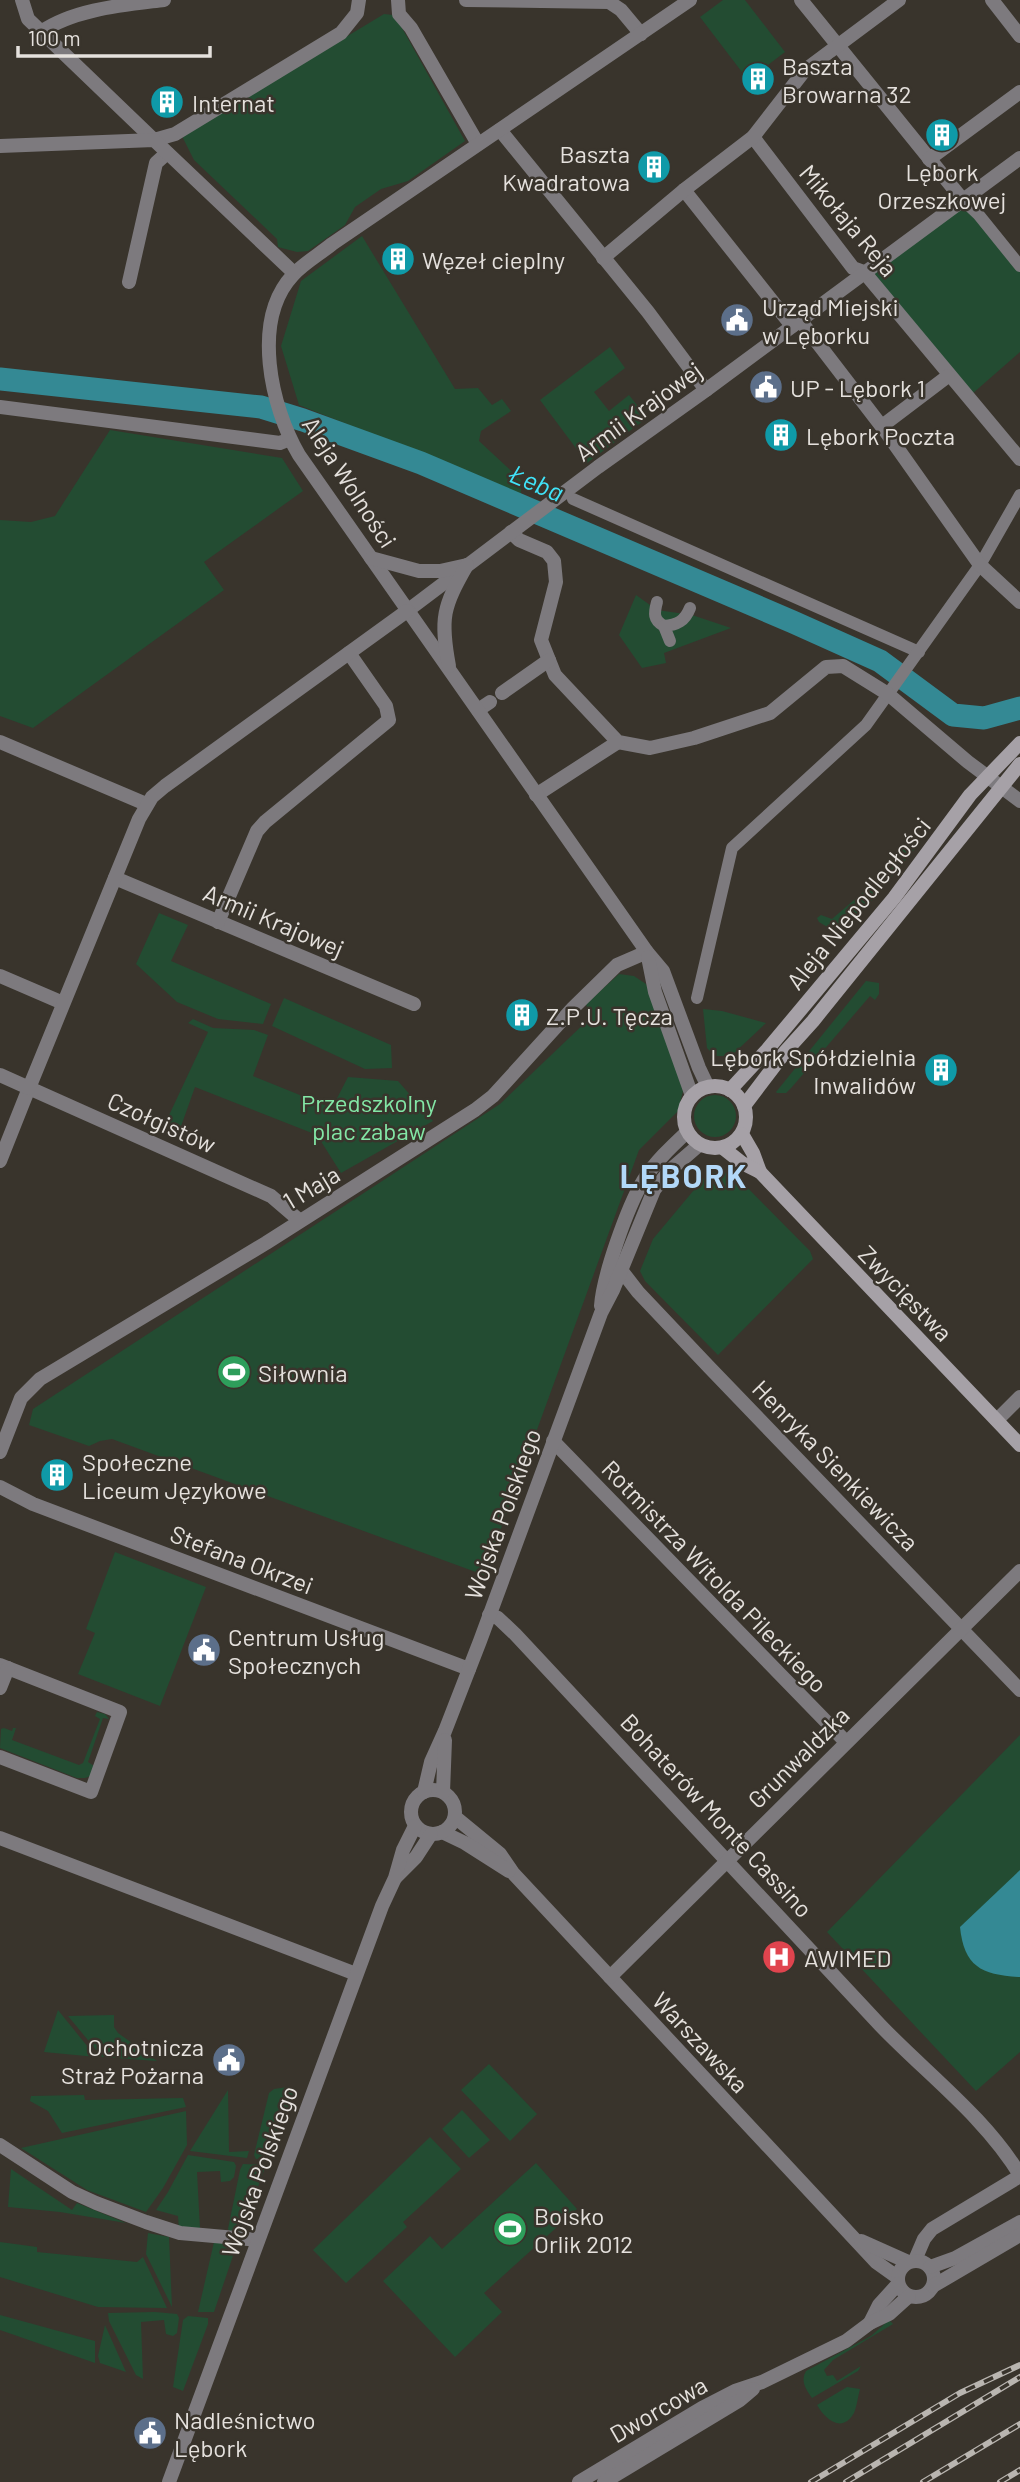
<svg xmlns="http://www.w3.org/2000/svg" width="1020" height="2482" viewBox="0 0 1020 2482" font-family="Barlow,sans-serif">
<rect width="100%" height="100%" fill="#39342c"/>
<g fill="#234c32">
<path d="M723,0h22l40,52 -37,28 -48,-63z"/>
<path d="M384,14l9,1 4,4 68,122 -57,40 -27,8 -26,18 -10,18 -37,26 -11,1 -19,-5 -1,-8 -83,-79 -12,-24z"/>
<path d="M962,201l58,65v86l-48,42 -103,-121z"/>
<path d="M362,236l93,153 23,-1 14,17 10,-6 9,12 -30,20 -2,10 42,39v17l-71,-32 -151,-60 -18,-59 20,-65z"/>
<path d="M610,347l15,21 -31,24 15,19 20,-16 18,23 -60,45 -47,-63z"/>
<path d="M110,430l172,28 21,33 -99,71 20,28 -191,138 -33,-12v-196l31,2 24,-6z"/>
<path d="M636,595l21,15 35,5 39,13 -67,25 2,10 -24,5 -23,-33z"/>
<path d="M907,843l11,2 -76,91 -23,-14 -2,-4 4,-3 11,4 64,-55 2,-9z"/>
<path d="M159,913l29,12 -17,36 100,43 -8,20 -45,-5 -41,-17 -41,-38z"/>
<path d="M619,974l15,2 12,8 32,84 5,23 -5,20 -39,39 -155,425 -372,-136 -12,2 -11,5 -60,-21 4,-16 467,-305 90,-86 -4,-14z"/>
<path d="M866,981l13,2v11l-4,6 -5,-4 -78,91 -6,6h-9l-1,-1z"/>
<path d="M284,998l107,47 1,23 -27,1 -93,-43z"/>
<path d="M703,1009l19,2 44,12 -35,33h-16l-8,-8z"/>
<path d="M193,1019l20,9 41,2 14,5 -15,41 79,32 16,-31 50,4 35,40 -92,52 -24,-38 -122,-48 -16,45 -15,-6 44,-94 -20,-9z"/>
<circle cx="715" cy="1116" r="21"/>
<path d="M709,1172l24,1 77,78 3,8 -95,96 -73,-74 -5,-10 13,-32z"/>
<path d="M115,1552l91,35 -46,119 -82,-32 17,-41 -9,-4z"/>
<path d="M97,1712l8,2 4,5 -6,-1 -15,44 6,4 -3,10 -6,2h-8l-77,-30 1,-19 3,-1 8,3 1,-3h3l-4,12 67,25 4,-2 17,-44 -5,-3z"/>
<path d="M1020,1735v317l-44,39 -149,-159z"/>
<path d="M58,2010l38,47 -52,-5z"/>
<path d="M114,2015v12l4,6 39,28 -55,-4 -34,-41z"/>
<path d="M489,2064l48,50 -27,27 -49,-51z"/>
<path d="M288,2087l7,1 -26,70 -13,1 -2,-4 15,-62 5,-4z"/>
<path d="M228,2090l1,62 20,-1 -2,7 -57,-7z"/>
<path d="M84,2095l1,5 98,-2 3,9 -124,26 -14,-22 -18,-10 1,-5z"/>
<path d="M462,2110l28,30 -21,18 -27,-29z"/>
<path d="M186,2111l1,34 -24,43 -17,24 -59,-22 -66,-42z"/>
<path d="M430,2137l31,32 -58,53 4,5 -61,56 -33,-33z"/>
<path d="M188,2155l46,7 2,4 -2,11 -4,4 -9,1 -1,-11 -23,1 3,57h-21l-1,-13 -22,-6 12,-18z"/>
<path d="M536,2163l41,46 -93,84 18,19 -47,45 -72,-76 47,-45 12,13z"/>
<path d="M243,2164l21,1 1,3 -24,65 -11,-1 -2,-3 12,-59z"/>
<path d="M11,2169l61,41 5,-7 49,20 -66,-11 -52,-5z"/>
<path d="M148,2233l21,4 3,70 -26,-53z"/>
<path d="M0,2242l37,5v5l100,10 6,-5 24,51 -69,-1 -98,-30z"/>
<path d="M214,2242l23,2 -23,68h-16z"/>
<path d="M155,2312l22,2 2,4 -2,15 -4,3 -7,-2 -2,-14 -23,2 2,57 -7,-4 -27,-54 -1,-8z"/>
<path d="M0,2315l95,26v22l-95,-33z"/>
<path d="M188,2316l20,2v6l-25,67 -10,-4 10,-67z"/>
<path d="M889,2320l4,4 -60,36 -9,10 3,6 6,-1 4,6 24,-15 -3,5 -46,27c-6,-9 -12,-17 -6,-27l65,-35z"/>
<path d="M105,2325l21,47 -26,-9 -2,-7z"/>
<path d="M847,2387l13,2c-2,7 -3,17 -6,24 -12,21 -29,6 -37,-8z"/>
</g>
<path fill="#348994" d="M1020,1870v107c-38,-2 -56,-10 -60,-50z"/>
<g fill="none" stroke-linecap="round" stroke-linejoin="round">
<path stroke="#348994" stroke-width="23" d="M0,379l261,28 42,13 118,43 372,159 87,39 73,54 31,3 36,-10"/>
<g stroke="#7d7a7e" stroke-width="12">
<path d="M962,199l16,15 42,52"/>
<path d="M573,499l346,153"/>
<path d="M657,602c-3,11 -4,18 7,24"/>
<path d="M670,641l-6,-15c13,-1 21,-5 26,-18"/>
<path d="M697,998l35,-150 134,-123 114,-160 40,-70"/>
</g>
<g stroke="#7d7a7e" stroke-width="14">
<path d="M22,0l6,19 126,121 21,-6 166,-101 16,-20 2,-13"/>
<path d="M398,0l1,14 12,14 67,116"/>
<path d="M466,0l143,2 12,8 20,24"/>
<path d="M801,0l161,199"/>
<path d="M992,0l28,36"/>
<path d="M41,32c33,-23 83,-27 123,-32"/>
<path d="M500,130l148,182 58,78"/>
<path d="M753,137l100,131 11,4 156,187"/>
<path d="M929,159l91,-67"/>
<path d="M684,190l108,136"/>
<path d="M603,258l81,-68 69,-53 52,-67 94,-70"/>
<path d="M129,282l27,-119 11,-10"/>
<path d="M800,320l86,112 94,133 40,37"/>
<path d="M0,407l280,36 10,-4"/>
<path d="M882,426l66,-50"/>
<path d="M511,532l8,8 28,12 7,9 2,21 -15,58 14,35 63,67 32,6 44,-10 76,-25 56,-46 17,-1 45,28 80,68 52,39"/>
<path d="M407,611l191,-144 108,-77 314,-232"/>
<path d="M502,693l47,-33"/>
<path d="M478,710l12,-8"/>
<path d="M0,742l146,62"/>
<path d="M536,795l82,-53"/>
<path d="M115,878l299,126"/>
<path d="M218,922l39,-91 8,-9 124,-102 -3,-14 -37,-53"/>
<path d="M0,976l63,27"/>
<path d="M0,1161l29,-73 242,108 28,24"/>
<path d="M621,1270l17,22 71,75 311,323"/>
<path d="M997,1420l23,-23"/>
<path d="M553,1441l293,301"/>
<path d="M0,1452l21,-54 19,-19 226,-136 209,-133 18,-14 80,-88 44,-43 30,-13"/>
<path d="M489,1615l9,3 17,16c122,130 243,261 365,391 47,49 105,92 140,150"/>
<path d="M0,1665l120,47 -29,80 -91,-35"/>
<path d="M0,1688l8,-20"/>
<path d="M455,1817l45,37 13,19 363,389 21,15"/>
<path d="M442,1832l23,11 44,28"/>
<path d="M0,1838l356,136"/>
<path d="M610,1977l410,-406"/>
<path d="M0,2145l72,47 24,11 50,19 34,11 78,7"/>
<path d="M861,2241l47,21"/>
<path d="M915,2260l9,-21 8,-10 88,-53"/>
</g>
<g stroke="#7d7a7e" stroke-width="14">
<path d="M690,0l-358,244c-12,10 -28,19 -39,31 -42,45 -22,132 6,180l348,497 16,19 36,97 9,19"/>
<path d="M0,146l154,-6 140,133"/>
<path d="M371,558l48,13h21l27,-6"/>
<path d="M449,666c-9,-48 -6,-59 18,-101"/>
<path d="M648,957l7,35 37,104"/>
<path d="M0,1075l29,13 110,-269 13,-22 13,-11 242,-175"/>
<path d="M601,1306c2,-30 26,-98 42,-125 11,-18 28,-34 44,-49"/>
<path d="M0,1487l33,17 436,165"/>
<circle cx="433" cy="1812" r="22"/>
<path d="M424,1792l7,-30 14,-31 35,-90 121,-328 12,-23 41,-100 15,-19 30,-26"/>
<path d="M443,1792l2,-52"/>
<path d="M396,1877l20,-20 15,-23"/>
<circle cx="916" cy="2279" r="18"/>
<path d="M930,2267l25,-9 65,-36"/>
<path d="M933,2286l87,-51"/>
<path d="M870,2323l9,-18 19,-21"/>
<path d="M169,2482l213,-576 13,-28 8,-28 12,-24"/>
<path d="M579,2482l123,-74 33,-17 27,-9 84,-41 24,-18 19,-9 20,-18"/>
<path d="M604,2482l136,-82 13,-11"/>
</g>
<g stroke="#a6a1a7" stroke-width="14">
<circle cx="715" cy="1117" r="31"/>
<path d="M730,1090l37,-40 127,-152 76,-103 50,-52"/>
<path d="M744,1106l41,-54 28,-31 207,-257"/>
<path d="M742,1134l11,19 7,19"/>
<path d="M723,1148l19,15 18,9 260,273"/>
</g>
<g stroke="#b9b5b0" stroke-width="6">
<g id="rail">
<path d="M811,2482l149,-89 60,-28"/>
<path d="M846,2482l174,-105"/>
<path d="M923,2482l97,-58"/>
<path d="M1000,2482l20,-12"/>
</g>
</g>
<use href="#rail" stroke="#39342c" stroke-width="3.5" stroke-dasharray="10" stroke-linecap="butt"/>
</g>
<defs>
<g id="building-disc" transform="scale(1.75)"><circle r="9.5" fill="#0f9aa8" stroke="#39342c"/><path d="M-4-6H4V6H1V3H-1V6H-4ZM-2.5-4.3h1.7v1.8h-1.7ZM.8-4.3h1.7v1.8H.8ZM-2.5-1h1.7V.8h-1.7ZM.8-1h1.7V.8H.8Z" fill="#fff"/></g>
<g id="civic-disc" transform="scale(1.75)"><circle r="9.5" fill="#5c6f8a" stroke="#39342c"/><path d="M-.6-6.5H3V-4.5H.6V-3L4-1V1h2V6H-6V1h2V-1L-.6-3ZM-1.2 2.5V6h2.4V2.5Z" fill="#fff"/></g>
<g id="stadium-disc" transform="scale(1.75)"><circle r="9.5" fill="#2e9e5b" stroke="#39342c"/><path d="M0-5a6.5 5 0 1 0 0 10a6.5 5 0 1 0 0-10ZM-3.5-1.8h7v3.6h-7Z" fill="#fff"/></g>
<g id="hospital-disc" transform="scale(1.75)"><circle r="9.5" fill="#e0444e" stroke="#39342c"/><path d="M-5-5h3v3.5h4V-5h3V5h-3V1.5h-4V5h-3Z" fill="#fff"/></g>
</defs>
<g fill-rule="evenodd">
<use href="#building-disc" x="758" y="79"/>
<use href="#building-disc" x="167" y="102"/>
<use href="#building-disc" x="942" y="135"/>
<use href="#building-disc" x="654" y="167"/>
<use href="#building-disc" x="398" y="259"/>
<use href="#civic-disc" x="737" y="320"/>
<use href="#civic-disc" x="766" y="387"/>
<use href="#building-disc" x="781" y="435"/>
<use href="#building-disc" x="522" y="1015"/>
<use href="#building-disc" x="941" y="1070"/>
<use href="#stadium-disc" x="234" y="1372"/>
<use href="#building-disc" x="57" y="1475"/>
<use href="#civic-disc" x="204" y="1650"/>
<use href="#hospital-disc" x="779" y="1957"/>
<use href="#civic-disc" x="229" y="2060"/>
<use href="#stadium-disc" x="510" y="2229"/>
<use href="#civic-disc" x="150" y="2433"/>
</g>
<g text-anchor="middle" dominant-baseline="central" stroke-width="5" stroke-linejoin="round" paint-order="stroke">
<g font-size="24" fill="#e5e1dd" stroke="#39342c" text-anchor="start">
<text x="782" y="65">Baszta<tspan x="782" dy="28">Browarna 32</tspan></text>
<text x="192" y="102">Internat</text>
<text x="630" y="153" text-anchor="end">Baszta<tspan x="630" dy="28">Kwadratowa</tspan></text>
<text x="942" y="171" text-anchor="middle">Lębork<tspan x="942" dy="28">Orzeszkowej</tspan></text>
<text x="422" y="259">Węzeł cieplny</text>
<text x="762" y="306">Urząd Miejski<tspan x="762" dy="28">w Lęborku</tspan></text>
<text x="790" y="387">UP - Lębork 1</text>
<text x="806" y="435">Lębork Poczta</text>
<text x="546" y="1015">Z.P.U. Tęcza</text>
<text x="916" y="1056" text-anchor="end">Lębork Spółdzielnia<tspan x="916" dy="28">Inwalidów</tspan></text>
<text x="258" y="1372">Siłownia</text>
<text x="82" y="1461">Społeczne<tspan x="82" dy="28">Liceum Językowe</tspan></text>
<text x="228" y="1636">Centrum Usług<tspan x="228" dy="28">Społecznych</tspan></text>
<text x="804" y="1957">AWIMED</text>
<text x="204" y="2046" text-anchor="end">Ochotnicza<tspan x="204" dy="28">Straż Pożarna</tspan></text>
<text x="534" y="2215">Boisko<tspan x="534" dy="28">Orlik 2012</tspan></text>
<text x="174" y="2419">Nadleśnictwo<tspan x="174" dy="28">Lębork</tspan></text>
</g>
<g font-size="24" fill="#e5e1dd" stroke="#39342c">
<text transform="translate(849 220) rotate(50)">Mikołaja Reja</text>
<text transform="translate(638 411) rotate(-36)">Armii Krajowej</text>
<text transform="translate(350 482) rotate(57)">Aleja Wolności</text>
<text transform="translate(858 903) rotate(-51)">Aleja Niepodległości</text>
<text transform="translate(274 920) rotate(23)">Armii Krajowej</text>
<text transform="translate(162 1122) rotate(24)">Czołgistów</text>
<text transform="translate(311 1187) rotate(-31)">1 Maja</text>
<text transform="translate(906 1293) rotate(46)">Zwycięstwa</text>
<text transform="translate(836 1465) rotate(46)">Henryka Sienkiewicza</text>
<text transform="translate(502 1514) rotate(-70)">Wojska Polskiego</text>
<text transform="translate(242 1559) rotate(21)">Stefana Okrzei</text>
<text transform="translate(715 1576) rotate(46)">Rotmistrza Witolda Pileckiego</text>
<text transform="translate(798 1757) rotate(-45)">Grunwaldzka</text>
<text transform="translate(717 1815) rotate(47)">Bohaterów Monte Cassino</text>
<text transform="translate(701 2042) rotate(47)">Warszawska</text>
<text transform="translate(259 2171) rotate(-70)">Wojska Polskiego</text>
<text transform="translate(658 2409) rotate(-30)">Dworcowa</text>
</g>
<g font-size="24" fill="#83e7a6" stroke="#39342c">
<text x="369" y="1102">Przedszkolny<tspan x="369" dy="28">plac zabaw</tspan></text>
</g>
<g font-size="26" font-style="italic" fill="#40e4f9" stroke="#39342c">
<text transform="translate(537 482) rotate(23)">Łeba</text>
</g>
<g font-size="32" font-weight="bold" letter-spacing="2" fill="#b2d8f8" stroke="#39342c">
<text x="684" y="1175">LĘBORK</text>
</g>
</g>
<path d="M18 46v10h192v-10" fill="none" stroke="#e5e1dd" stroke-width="3.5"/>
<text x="28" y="46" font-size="21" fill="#e5e1dd" stroke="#39342c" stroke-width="5" paint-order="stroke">100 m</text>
</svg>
